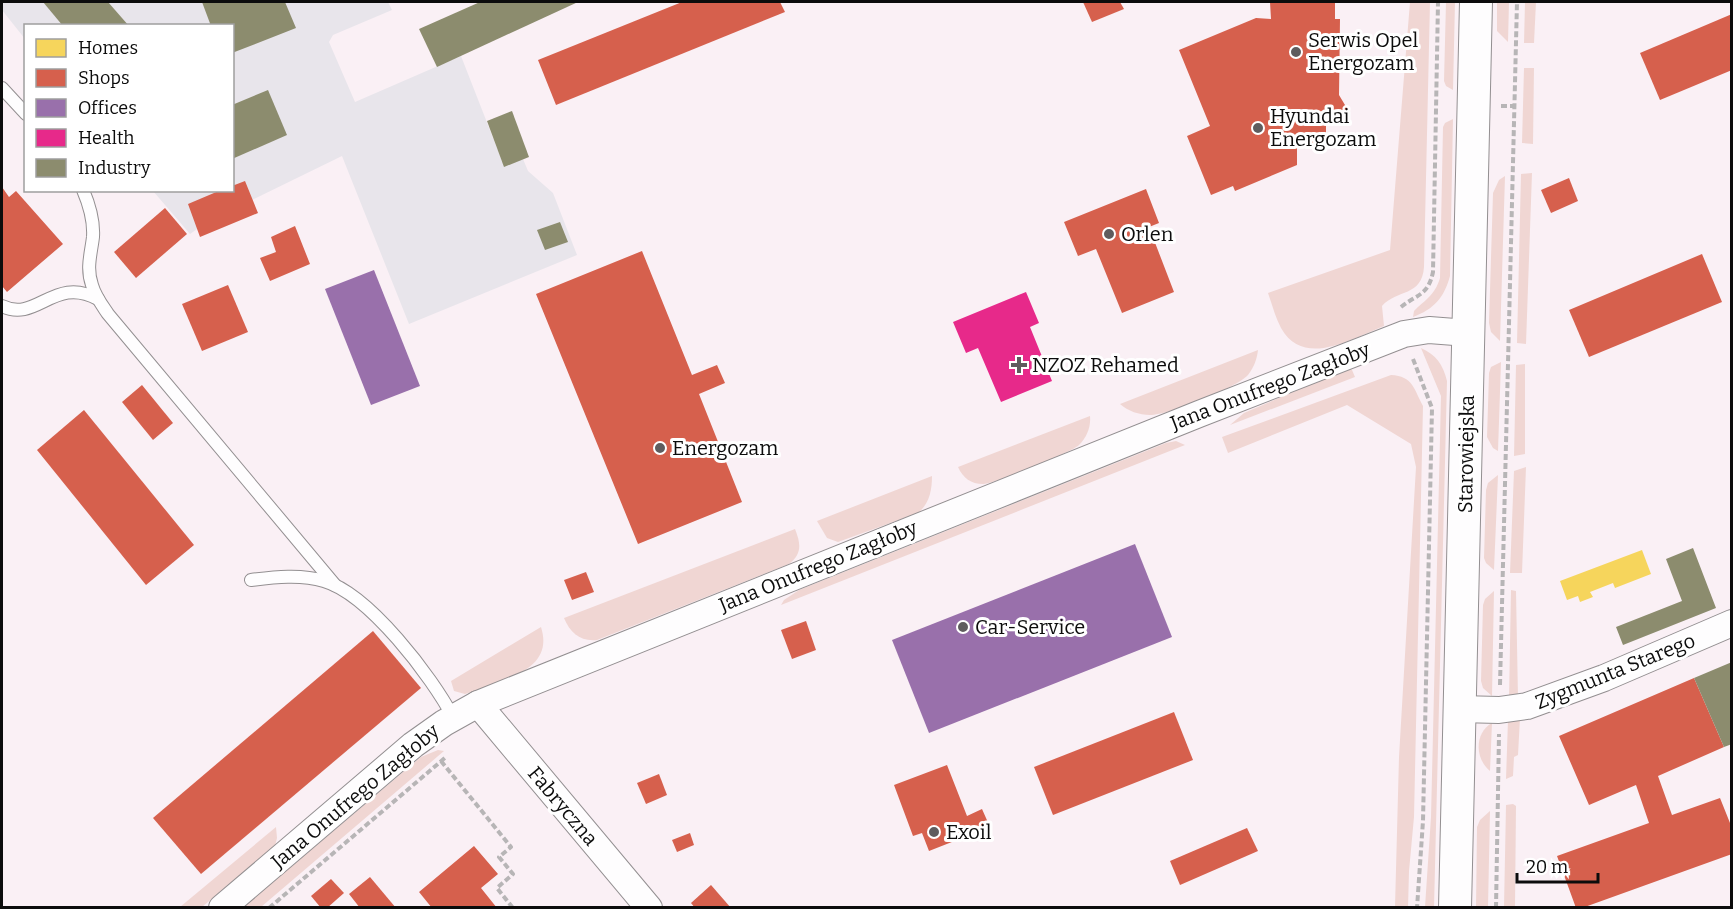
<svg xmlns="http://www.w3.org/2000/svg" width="1733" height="909" viewBox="0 0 1733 909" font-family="Bitter,serif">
<rect width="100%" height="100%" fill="#faf0f5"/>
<path fill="#e8e5eb" d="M2,2h386l4,8 -59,25 -4,7 26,60 106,-46 43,110 19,-7 5,12 25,22 24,62 -168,69 -67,-168 -135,66 -17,12 -37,-43 79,-1v-164h-206l-1,13 -23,-29z"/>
<g fill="#f0d6d3">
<path d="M1410,2h20l-6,265c-2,30 -27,22 -42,39l2,20c-31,12 -80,43 -103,2 -6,-11 -9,-24 -13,-35l122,-43z"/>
<path d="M1446,2h9l-2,88 -7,-4 -2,-5z"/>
<path d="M1497,2h12l-1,40 -11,-11z"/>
<path d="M1525,2h11l-2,41h-10z"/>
<path d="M1524,68h10l-1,76 -11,-1z"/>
<path d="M1453,119l-3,157c-6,22 -16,33 -37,41l1,-6c11,-11 21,-16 26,-33l3,-151 2,-4z"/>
<path d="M1532,173l-6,171 -9,-1 4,-169z"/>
<path d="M1505,176l-5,165 -9,-9 -2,-9 4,-130 6,-13z"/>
<path d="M1421,348c15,7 22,16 26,33l-13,527 -9,-1 6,-90 10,-421z"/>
<path d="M1258,350c-1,9 -4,17 -10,25 -12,13 -80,40 -98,40 -11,0 -22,-4 -30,-11z"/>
<path d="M1501,362l-3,89 -5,-3 -6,-11 2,-64 2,-6z"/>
<path d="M1525,364v90l-11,2 2,-91z"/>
<path d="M1349,368l3,2 3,7 -125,48 14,-12z"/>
<path d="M1391,375c22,1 23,14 32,31l-9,411 -5,54 -1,37 -13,-1 4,-150 17,-290 -5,-23 -64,-39 -119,48 -6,-16z"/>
<path d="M1090,416c1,11 -3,21 -11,29 -7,7 -86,39 -96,39 -12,0 -20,-6 -25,-17z"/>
<path d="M1176,441l9,4 -404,160 3,-5 15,-10 367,-147z"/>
<path d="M1526,467l-4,106h-12l4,-102z"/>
<path d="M1498,475l-4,95 -8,-7 -2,-5 2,-68 2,-7z"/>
<path d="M932,476c0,15 -3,28 -14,37l-80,29 -11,-4 -10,-17z"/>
<path d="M795,529c6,15 7,25 -6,35l-192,76c-16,2 -27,-7 -33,-22z"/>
<path d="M1511,590l5,1 2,107 -9,1z"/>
<path d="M1494,591l-2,105 -9,-8 -2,-7 2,-76 2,-6z"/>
<path d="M541,627c14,44 -38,52 -70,65l-6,2 -11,-3 -3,-10z"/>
<path d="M1520,718l-2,37 -4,2 -1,19 -7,3 2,-59z"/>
<path d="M1492,723l-2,48c-15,-12 -16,-38 2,-48z"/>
<path d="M438,750l6,1 -183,156h-18l178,-150z"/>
<path d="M1513,804l3,2 -1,101h-11l2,-102z"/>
<path d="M1490,811l-2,96h-12l1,-80 3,-7z"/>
<path d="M276,827l1,11 -2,8 -73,61h-22z"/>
</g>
<path fill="#f6d55c" d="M1642,550l9,24 -36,14 -2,-5 -23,9 3,5 -13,5 -2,-6 -11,4 -7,-19z"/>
<g fill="#d6604d">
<path d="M682,2h98l5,10 -229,93 -18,-45z"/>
<path d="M1083,2h37l4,7 -32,13z"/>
<path d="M1270,2h65v17h5l-1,76 9,15 -4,7 -18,2v19l-7,8h-22v19l-62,26 -2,-5 -22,9 -24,-59 23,-10 -31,-76 77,-32 15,1z"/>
<path d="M1732,14v56l-72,30 -20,-47z"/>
<path d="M1569,178l9,23 -27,12 -10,-23z"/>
<path d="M245,181l13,32 -58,24 -12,-33 33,-14h11v-4z"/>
<path d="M2,187l7,10 7,-6 47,53 -56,48 -5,-6z"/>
<path d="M1146,189l13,34 -10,4 25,65 -52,21 -26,-64 -18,7 -14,-34z"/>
<path d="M165,208l22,26 -51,44 -22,-26z"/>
<path d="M295,226l15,38 -40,17 -10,-23 16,-6 -5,-15z"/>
<path d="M642,251l50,124 25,-10 8,18 -26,11 43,108 -104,42 -102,-250z"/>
<path d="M1702,254l20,48 -133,55 -20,-47z"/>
<path d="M228,285l20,47 -46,19 -20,-47z"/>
<path d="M142,385l31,38 -20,17 -31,-38z"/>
<path d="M84,410l110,135 -48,40 -109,-135z"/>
<path d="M586,572l8,20 -22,8 -8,-20z"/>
<path d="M806,621l10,29 -24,9 -11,-29z"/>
<path d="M373,631l48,57 -220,186 -48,-56z"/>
<path d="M1694,678l30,69 -66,29 14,39 48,-17 12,30v26l-150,54h-6l-19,-52 92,-33 -13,-38 -47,20 -30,-69z"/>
<path d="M1174,712l19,48 -140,55 -19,-48z"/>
<path d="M947,765l20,51 15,-7 8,18 -61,24 -7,-18 -9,3 -19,-51z"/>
<path d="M659,774l8,21 -21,9 -9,-21z"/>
<path d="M1247,828l11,23 -78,34 -10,-24z"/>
<path d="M690,833l4,12 -17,7 -5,-12z"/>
<path d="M474,846l24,28 -17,14 16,20h-65l-13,-16z"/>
<path d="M370,877l26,31h-36l-11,-14z"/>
<path d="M331,879l13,14 -17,15h-6l-10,-12z"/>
<path d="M711,885l20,23h-36l-4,-5z"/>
</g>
<g fill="#9970ab">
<path d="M374,270l46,116 -49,19 -46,-116z"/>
<path d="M1135,544l37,93 -243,96 -37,-93z"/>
</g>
<path fill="#e7298a" d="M1026,292l13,31 -9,4 22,54 -51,21 -23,-54 -12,5 -13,-31z"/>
<g fill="#8c8c6e">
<path d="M43,2h65l21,24h-66z"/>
<path d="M202,2h83l11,26 -64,25v-27h-21z"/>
<path d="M480,2h98l-141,65 -18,-38z"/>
<path d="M268,90l19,45 -55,24v-54z"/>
<path d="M512,111l17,46 -25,10 -17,-46z"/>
<path d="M560,222l8,20 -23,8 -8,-20z"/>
<path d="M1693,548l23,60 -93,37 -7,-18 66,-26 -16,-42z"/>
<path d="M1732,662v82l-8,3 -30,-69z"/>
</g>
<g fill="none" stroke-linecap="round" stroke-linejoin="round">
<g stroke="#938f91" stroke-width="14">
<g id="service">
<path d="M2,88l24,26"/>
<path d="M83,190c6,14 11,32 10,47 -2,17 -7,31 -1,48 3,11 10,20 16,29l227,271"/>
<path d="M2,306c35,17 52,-31 96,-7"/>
<path d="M251,580c24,-3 50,-6 73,1 45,13 108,96 129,136"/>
</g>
</g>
<g stroke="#938f91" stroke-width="28">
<g id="minor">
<path d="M478,704l171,204"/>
<path d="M1459,709l40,1 28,-4 77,-28 128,-55"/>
<path d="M222,908l191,-163 31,-22 34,-19 721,-290 205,-80 25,-4 39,3"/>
</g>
</g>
<g stroke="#938f91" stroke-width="34">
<path id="tertiary" d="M1455,908l21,-906"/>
</g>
<g stroke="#b7b5b6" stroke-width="4" stroke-dasharray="6 3" stroke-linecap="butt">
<path d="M1501,106h14"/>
<path d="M1401,307c16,-13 27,-11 32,-35l5,-270"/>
<path d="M1413,359l19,49 -9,413 -6,87"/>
<path d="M1500,685l17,-683"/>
<path d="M441,761l70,86 -12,10 14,17 -16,14 16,20"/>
<path d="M269,908l177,-151"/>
<path d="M1496,908l3,-174"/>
</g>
<use href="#service" stroke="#fefdfe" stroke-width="12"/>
<use href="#minor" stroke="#fefdfe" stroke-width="26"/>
<use href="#tertiary" stroke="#fefdfe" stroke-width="32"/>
</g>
<g fill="#5f5c5e" stroke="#fff" stroke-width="2">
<circle cx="1296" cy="52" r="6"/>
<circle cx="1258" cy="128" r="6"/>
<circle cx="1109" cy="234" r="6"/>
<path d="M1016 356h6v6h6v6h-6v6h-6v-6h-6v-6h6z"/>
<circle cx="660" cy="448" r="6"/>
<circle cx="963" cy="627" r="6"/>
<circle cx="934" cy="832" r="6"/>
</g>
<g text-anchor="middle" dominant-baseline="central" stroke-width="6" stroke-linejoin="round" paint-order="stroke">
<g font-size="20" fill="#0c0c0c" stroke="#fff" text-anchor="start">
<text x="1308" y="40">Serwis Opel<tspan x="1308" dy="23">Energozam</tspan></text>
<text x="1270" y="116">Hyundai<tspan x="1270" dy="23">Energozam</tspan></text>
<text x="1121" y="234">Orlen</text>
<text x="1032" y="365">NZOZ Rehamed</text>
<text x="672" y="448">Energozam</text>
<text x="975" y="627">Car-Service</text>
<text x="946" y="832">Exoil</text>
</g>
<g font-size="20" fill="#0c0c0c" stroke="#fff">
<text transform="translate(1270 386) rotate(-21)">Jana Onufrego Zagłoby</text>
<text transform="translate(1466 454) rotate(-89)">Starowiejska</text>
<text transform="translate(818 566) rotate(-22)">Jana Onufrego Zagłoby</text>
<text transform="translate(1615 671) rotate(-22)">Zygmunta Starego</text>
<text transform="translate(355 796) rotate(-40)">Jana Onufrego Zagłoby</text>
<text transform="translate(563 806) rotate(50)">Fabryczna</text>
</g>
</g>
<rect width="1733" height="909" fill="none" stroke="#0c0c0c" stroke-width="6"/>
<rect x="24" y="24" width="210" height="168" fill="#ffffff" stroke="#9e9e9e" stroke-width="1.5"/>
<rect x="36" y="39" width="30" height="18" fill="#f6d55c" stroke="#9e9e9e" stroke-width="1.5"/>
<text x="78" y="54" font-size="18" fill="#0c0c0c">Homes</text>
<rect x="36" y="69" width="30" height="18" fill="#d6604d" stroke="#9e9e9e" stroke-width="1.5"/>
<text x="78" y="84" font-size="18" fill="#0c0c0c">Shops</text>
<rect x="36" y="99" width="30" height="18" fill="#9970ab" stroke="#9e9e9e" stroke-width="1.5"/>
<text x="78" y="114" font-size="18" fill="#0c0c0c">Offices</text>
<rect x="36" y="129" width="30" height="18" fill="#e7298a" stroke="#9e9e9e" stroke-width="1.5"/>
<text x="78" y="144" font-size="18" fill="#0c0c0c">Health</text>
<rect x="36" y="159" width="30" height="18" fill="#8c8c6e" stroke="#9e9e9e" stroke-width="1.5"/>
<text x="78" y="174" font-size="18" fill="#0c0c0c">Industry</text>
<path d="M1517 873v9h81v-9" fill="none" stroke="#0c0c0c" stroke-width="3"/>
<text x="1526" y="873" font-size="18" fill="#0c0c0c" stroke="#ffffff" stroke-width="4.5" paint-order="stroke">20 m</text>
</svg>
